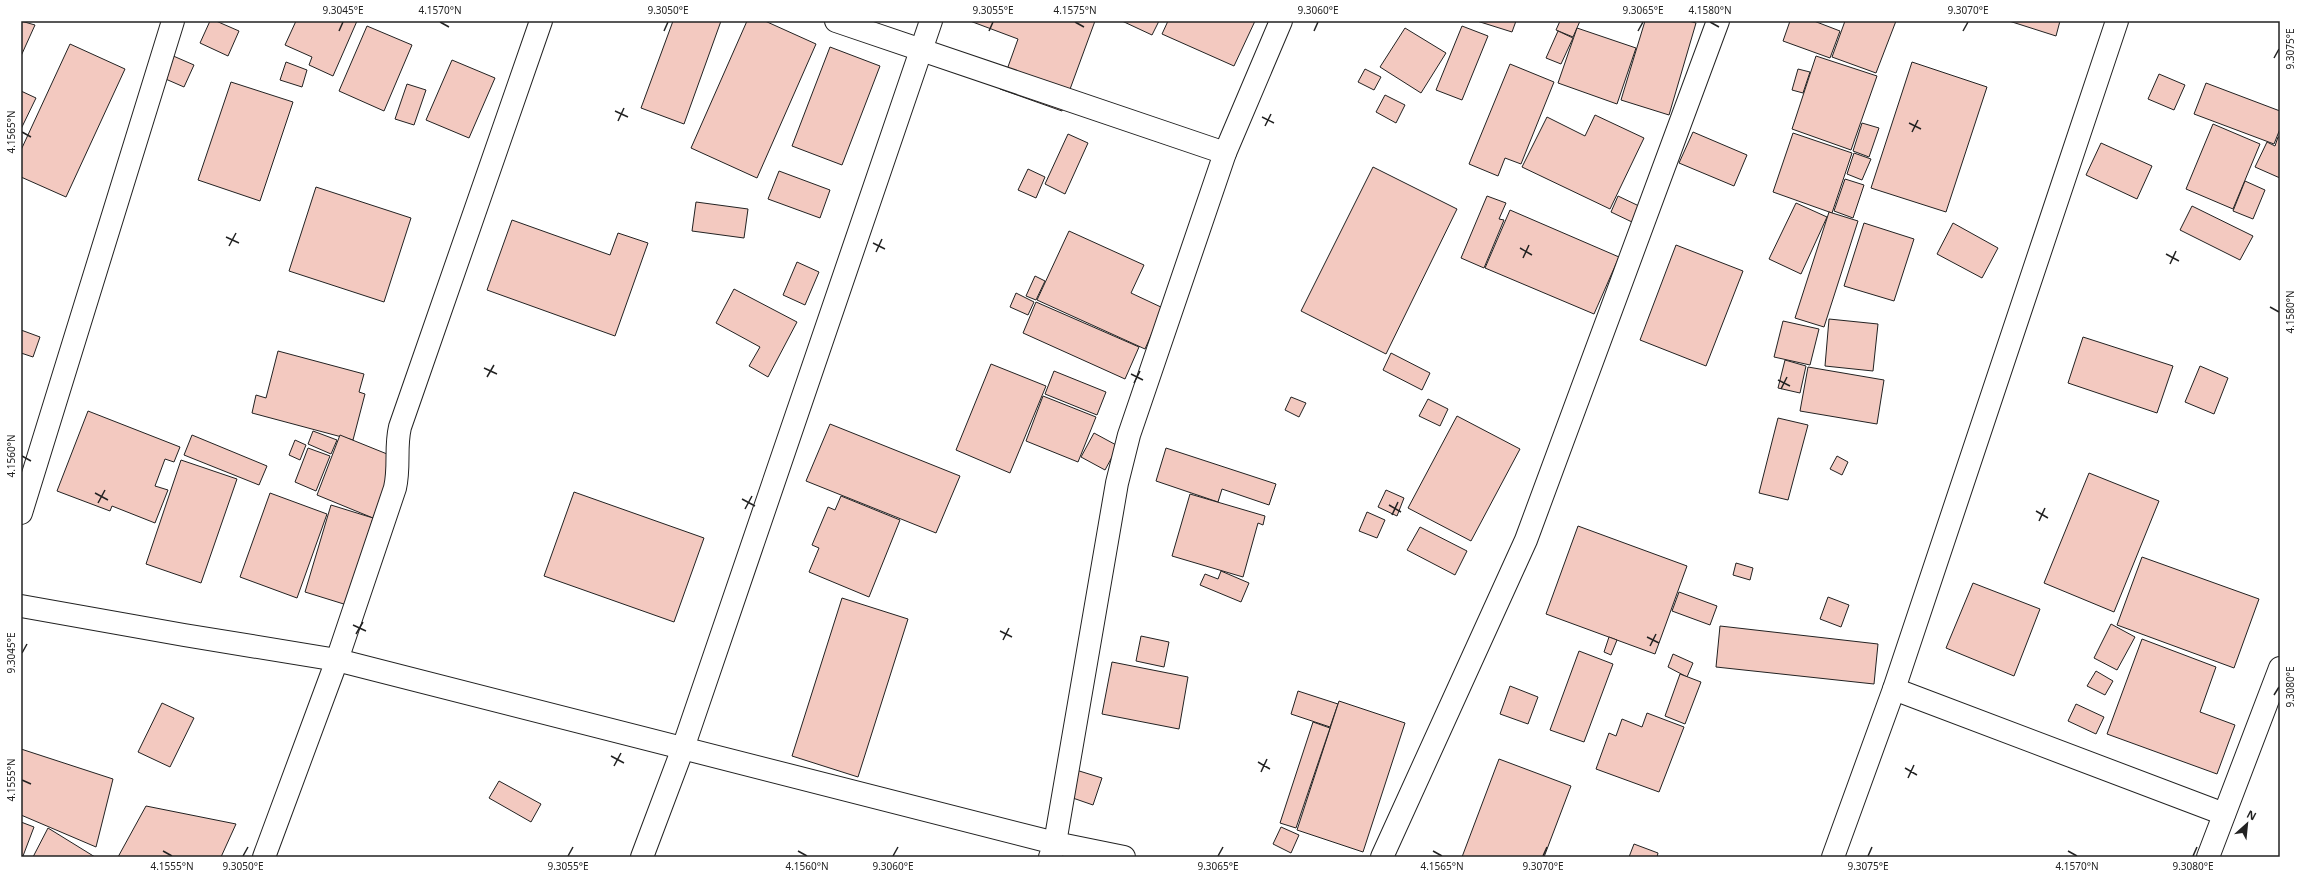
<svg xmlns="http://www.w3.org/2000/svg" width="2301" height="878" viewBox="0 0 2301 878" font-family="'Noto Sans',sans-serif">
<rect width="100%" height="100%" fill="#fff"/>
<g fill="#f3c9c0" stroke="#222">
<path d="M21,21l14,4 -14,31z"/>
<path d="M210,21h6l23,10 -11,25 -28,-13z"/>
<path d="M296,21h61l-24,55 -24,-11 3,-8 -27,-12z"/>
<path d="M673,21h48l-37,103 -43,-16z"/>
<path d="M747,21h18l51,23 -59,134 -66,-30z"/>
<path d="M970,21h125l-33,90 -62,-22 18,-50z"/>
<path d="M1122,21h37l-7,14z"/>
<path d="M1168,21h87l-21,45 -72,-32z"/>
<path d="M1477,21h39l-4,11z"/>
<path d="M1560,21h20l-7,16 -17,-7z"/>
<path d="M1645,21h44l7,2 -27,92 -48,-15z"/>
<path d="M1790,21h24l26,10 -10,27 -47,-17z"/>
<path d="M1845,21h51l-20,52 -44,-16z"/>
<path d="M2009,21h51l-4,15z"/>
<path d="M367,26l45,19 -28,66 -45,-20z"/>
<path d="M1462,26l26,10 -26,64 -26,-10z"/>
<path d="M1405,28l41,25 -25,40 -41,-26z"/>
<path d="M1577,28l59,20 -19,56 -59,-21z"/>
<path d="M1558,31l15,7 -12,26 -15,-6z"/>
<path d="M70,44l55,25 -59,128 -45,-20v-27z"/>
<path d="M830,47l50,19 -38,99 -50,-19z"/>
<path d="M171,55l23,10 -10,22 -23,-10z"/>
<path d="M1816,56l61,20 -26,74 -59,-21z"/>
<path d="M452,60l43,18 -26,60 -43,-18z"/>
<path d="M286,62l21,8 -5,17 -22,-7z"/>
<path d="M1912,62l75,25 -41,125 -75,-24z"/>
<path d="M1510,64l44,18 -33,82 -16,-6 -7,18 -29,-12z"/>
<path d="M1365,69l16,8 -7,13 -16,-8z"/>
<path d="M1798,69l12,3 -7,21 -11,-3z"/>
<path d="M2159,74l26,11 -11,25 -26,-11z"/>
<path d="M231,82l62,20 -33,99 -62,-21z"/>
<path d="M2206,83l74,28v18l-6,15 -80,-30z"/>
<path d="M407,84l19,6 -12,35 -19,-6z"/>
<path d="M21,91l15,7 -15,31z"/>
<path d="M1385,95l20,10 -9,18 -20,-11z"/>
<path d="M1595,115l49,23 -34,71 -88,-42 25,-50 38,19z"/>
<path d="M1862,123l17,5 -10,29 -16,-6z"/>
<path d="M2213,124l47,20 -27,65 -47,-20z"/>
<path d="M1693,132l54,23 -13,31 -55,-23z"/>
<path d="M1793,133l59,20 -20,60 -59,-21z"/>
<path d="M1068,134l20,9 -23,51 -20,-10z"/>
<path d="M2278,137h2v41l-25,-11 12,-25 8,4z"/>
<path d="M2101,143l51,23 -15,33 -51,-24z"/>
<path d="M1854,153l17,6 -9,21 -15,-6z"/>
<path d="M1373,167l84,42 -71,145 -85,-43z"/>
<path d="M1028,169l17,8 -9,21 -18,-8z"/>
<path d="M779,171l51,19 -10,28 -52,-19z"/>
<path d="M1845,179l19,6 -11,33 -19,-7z"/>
<path d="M2245,181l20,9 -12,29 -20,-8z"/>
<path d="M316,187l95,31 -27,84 -95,-31z"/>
<path d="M1487,196l19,7 -7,16 5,1 -20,48 -23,-10z"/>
<path d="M1618,196l21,10 -7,16 -21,-10z"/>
<path d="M696,202l52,7 -4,29 -52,-7z"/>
<path d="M1796,203l31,14 -26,57 -32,-15z"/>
<path d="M2192,206l61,30 -13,24 -60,-30z"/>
<path d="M1510,210l109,47 -25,57 -109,-46z"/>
<path d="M1829,212l29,9 -34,106 -29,-9z"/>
<path d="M512,220l98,35 8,-22 30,10 -33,93 -128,-46z"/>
<path d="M1864,223l50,16 -20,62 -50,-15z"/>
<path d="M1953,223l45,25 -16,30 -45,-24z"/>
<path d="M1069,231l75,34 -13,28 32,15 -18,41 -108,-49z"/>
<path d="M1676,245l67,26 -37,95 -66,-26z"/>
<path d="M797,262l22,10 -14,33 -22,-10z"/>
<path d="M1035,276l10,5 -9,19 -10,-4z"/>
<path d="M734,289l63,33 -29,55 -19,-11 11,-19 -44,-24z"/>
<path d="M1016,293l18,9 -6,13 -18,-8z"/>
<path d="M1036,302l103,45 -14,32 -102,-46z"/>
<path d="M1829,319l49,5 -5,47 -48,-5z"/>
<path d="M1783,321l36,8 -9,36 -36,-8z"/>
<path d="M21,330l19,7 -7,20 -12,-4z"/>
<path d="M2083,337l90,29 -16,47 -89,-30z"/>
<path d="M278,351l86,23 -5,18 6,2 -12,46 -101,-27 4,-18 10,3z"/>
<path d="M1391,353l39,20 -8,17 -39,-20z"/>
<path d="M1785,360l21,6 -6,27 -22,-5z"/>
<path d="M991,364l55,22 -36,87 -54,-23z"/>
<path d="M2200,366l28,12 -14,36 -29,-12z"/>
<path d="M1808,367l76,13 -7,44 -77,-13z"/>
<path d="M1054,371l52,21 -9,23 -52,-21z"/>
<path d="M1043,396l53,21 -18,45 -52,-21z"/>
<path d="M1291,397l15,6 -7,14 -14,-7z"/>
<path d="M1428,399l20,10 -8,17 -21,-10z"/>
<path d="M88,411l92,36 -6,15 -9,-3 -10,27 13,4 -13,33 -43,-17 -2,5 -53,-20z"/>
<path d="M1457,416l63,33 -49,92 -63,-33z"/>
<path d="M1778,418l30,7 -20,75 -29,-7z"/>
<path d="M830,424l130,52 -24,57 -130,-52z"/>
<path d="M313,431l24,9 -6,14 -23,-10z"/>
<path d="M1094,433l24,13 -13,24 -24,-13z"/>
<path d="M192,435l75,31 -8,19 -75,-30z"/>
<path d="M340,435l57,23 -24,60 -56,-23z"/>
<path d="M295,440l11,5 -6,15 -11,-5z"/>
<path d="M308,448l22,8 -14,35 -21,-9z"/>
<path d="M1166,448l110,36 -7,21 -47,-16 -4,13 -62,-21z"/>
<path d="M1837,456l11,6 -6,13 -12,-6z"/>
<path d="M181,460l56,19 -36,104 -55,-19z"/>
<path d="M2089,473l70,28 -45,111 -70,-29z"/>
<path d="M1386,490l18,8 -7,18 -19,-9z"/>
<path d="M574,492l130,46 -30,84 -130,-46z"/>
<path d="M270,493l57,21 -30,84 -57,-21z"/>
<path d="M1190,494l75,22 -2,9 -5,-2 -15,54 -71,-21z"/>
<path d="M841,496l59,24 -31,77 -60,-25 10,-24 -7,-3 16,-38 7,3z"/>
<path d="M331,505l42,13 -26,87 -42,-13z"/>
<path d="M1367,512l18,8 -8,18 -18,-7z"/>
<path d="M1578,526l109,40 -32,88 -109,-40z"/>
<path d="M1420,527l47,24 -12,24 -48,-25z"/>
<path d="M2142,557l117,42 -25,69 -117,-43z"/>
<path d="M1736,563l17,5 -3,12 -17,-5z"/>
<path d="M1221,571l28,12 -8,19 -41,-17 5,-11 13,5z"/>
<path d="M1973,583l67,26 -26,67 -68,-28z"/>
<path d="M1679,592l38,14 -7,19 -38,-14z"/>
<path d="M1828,597l21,8 -8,22 -21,-8z"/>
<path d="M842,598l66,21 -50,158 -66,-21z"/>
<path d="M2111,624l24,13 -18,33 -23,-12z"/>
<path d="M1720,626l158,18 -4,40 -158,-17z"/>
<path d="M1141,636l28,6 -5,25 -28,-6z"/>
<path d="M1609,637l8,3 -6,15 -7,-3z"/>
<path d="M2142,639l74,28 -16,45 35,13 -18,49 -110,-40z"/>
<path d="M1579,651l34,13 -29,78 -34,-12z"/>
<path d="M1673,654l20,9 -6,14 -19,-10z"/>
<path d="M1112,662l76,15 -9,52 -77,-15z"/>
<path d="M2096,671l17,10 -8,14 -18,-9z"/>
<path d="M1680,674l21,8 -16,42 -20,-8z"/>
<path d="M1510,686l28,11 -10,27 -28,-10z"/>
<path d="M1298,691l40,13 -8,23 -39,-13z"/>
<path d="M1339,701l66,22 -42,129 -66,-22z"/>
<path d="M162,703l32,15 -24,49 -32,-15z"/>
<path d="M2076,704l28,13 -8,17 -28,-13z"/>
<path d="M1647,713l37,14 -25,65 -63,-23 13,-36 7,3 6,-17 20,8z"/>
<path d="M1313,722l17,6 -34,100 -16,-5z"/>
<path d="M21,749l92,30 -17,68 -75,-32z"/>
<path d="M1499,759l72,27 -27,71h-82z"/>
<path d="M1076,770l26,8 -9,27 -26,-9z"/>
<path d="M499,781l42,23 -10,18 -42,-24z"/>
<path d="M146,806l90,18 -15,33h-103z"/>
<path d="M21,822l13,5 -11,29 -2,-1z"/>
<path d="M1281,827l18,8 -8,18 -18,-9z"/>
<path d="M48,828l47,29h-62z"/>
<path d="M1634,844l24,9 -1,4h-28z"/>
</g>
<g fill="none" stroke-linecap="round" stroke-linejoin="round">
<g stroke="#222" stroke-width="24">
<g id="street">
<path d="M836,21l389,132"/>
<path d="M21,513l152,-492"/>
<path d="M21,606l163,29 153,25 718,183 69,14"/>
<path d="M1894,689l330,125"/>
<path d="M264,857l73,-197 58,-172c5,-22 0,-40 5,-61l141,-406"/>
<path d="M642,857l41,-109 248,-727"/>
<path d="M1050,857l5,-14 62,-360 12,-48 96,-282 56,-132"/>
<path d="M1382,857l144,-317 192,-519"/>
<path d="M1833,857l61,-168 223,-668"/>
<path d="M2208,857l72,-189"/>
</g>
</g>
<use href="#street" stroke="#fff" stroke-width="22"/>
</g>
<path fill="none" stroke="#222" stroke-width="1.5" d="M440,22l9,5M1075,22l9,5M1710,22l9,5M339,31l4,-9M664,31l4,-9M989,31l4,-9M1314,31l4,-9M1638,31l5,-9M1963,31l5,-9M2274,58l5,-9M615,111l13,6M1262,117l12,6M618,121l6,-13M1909,123l12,6M1265,126l6,-12M22,132l9,5M1912,132l6,-12M226,237l13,6M873,243l12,6M229,246l7,-13M1520,248l12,7M876,252l6,-13M2166,254l13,7M1523,258l6,-13M2170,264l6,-13M2270,307l9,5M484,368l13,6M1131,374l12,6M487,377l7,-12M1778,380l12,6M1134,383l6,-12M1781,389l6,-12M22,456l9,5M95,493l13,7M742,499l13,7M98,503l7,-13M1389,505l12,7M745,509l7,-13M2036,511l12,7M1392,515l6,-13M2039,521l6,-13M353,625l13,6M1000,631l12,6M356,634l7,-12M1647,637l12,6M1003,640l6,-12M1650,646l6,-12M22,653l5,-9M2274,695l5,-8M611,756l13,7M1258,762l12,7M614,766l7,-13M1905,768l12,7M1261,772l6,-13M1908,778l6,-13M22,780l9,4M163,851l9,5M798,851l9,5M1433,851l9,5M2068,851l9,5M243,856l5,-9M568,856l5,-9M893,856l5,-9M1218,856l5,-9M1543,856l4,-9M1868,856l4,-9M2193,856l4,-9"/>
<rect width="2301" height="878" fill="none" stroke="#ffffff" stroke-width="44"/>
<g transform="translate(2247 824) rotate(27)" stroke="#ffffff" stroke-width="3" paint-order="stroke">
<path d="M0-3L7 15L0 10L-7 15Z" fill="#222222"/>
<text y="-6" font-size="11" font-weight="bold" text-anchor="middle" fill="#222222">N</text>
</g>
<rect x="22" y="22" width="2257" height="834" fill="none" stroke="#222" stroke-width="1.5"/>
<g font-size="10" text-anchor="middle" fill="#222">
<text x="343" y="14">9.3045°E</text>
<text x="440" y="14">4.1570°N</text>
<text x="668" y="14">9.3050°E</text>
<text x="993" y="14">9.3055°E</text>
<text x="1075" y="14">4.1575°N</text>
<text x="1318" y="14">9.3060°E</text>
<text x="1643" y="14">9.3065°E</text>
<text x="1710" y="14">4.1580°N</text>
<text x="1968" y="14">9.3070°E</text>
<text transform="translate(2290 49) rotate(-90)" y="4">9.3075°E</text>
<text transform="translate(11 132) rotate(-90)" y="4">4.1565°N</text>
<text transform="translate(2290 312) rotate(-90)" y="4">4.1580°N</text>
<text transform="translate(11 456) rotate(-90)" y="4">4.1560°N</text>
<text transform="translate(11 653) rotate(-90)" y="4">9.3045°E</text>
<text transform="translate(2290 687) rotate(-90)" y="4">9.3080°E</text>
<text transform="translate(11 780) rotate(-90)" y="4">4.1555°N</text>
<text x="172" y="870">4.1555°N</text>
<text x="243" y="870">9.3050°E</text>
<text x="568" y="870">9.3055°E</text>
<text x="807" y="870">4.1560°N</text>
<text x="893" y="870">9.3060°E</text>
<text x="1218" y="870">9.3065°E</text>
<text x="1442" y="870">4.1565°N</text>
<text x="1543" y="870">9.3070°E</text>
<text x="1868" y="870">9.3075°E</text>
<text x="2077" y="870">4.1570°N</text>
<text x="2193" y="870">9.3080°E</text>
</g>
</svg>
